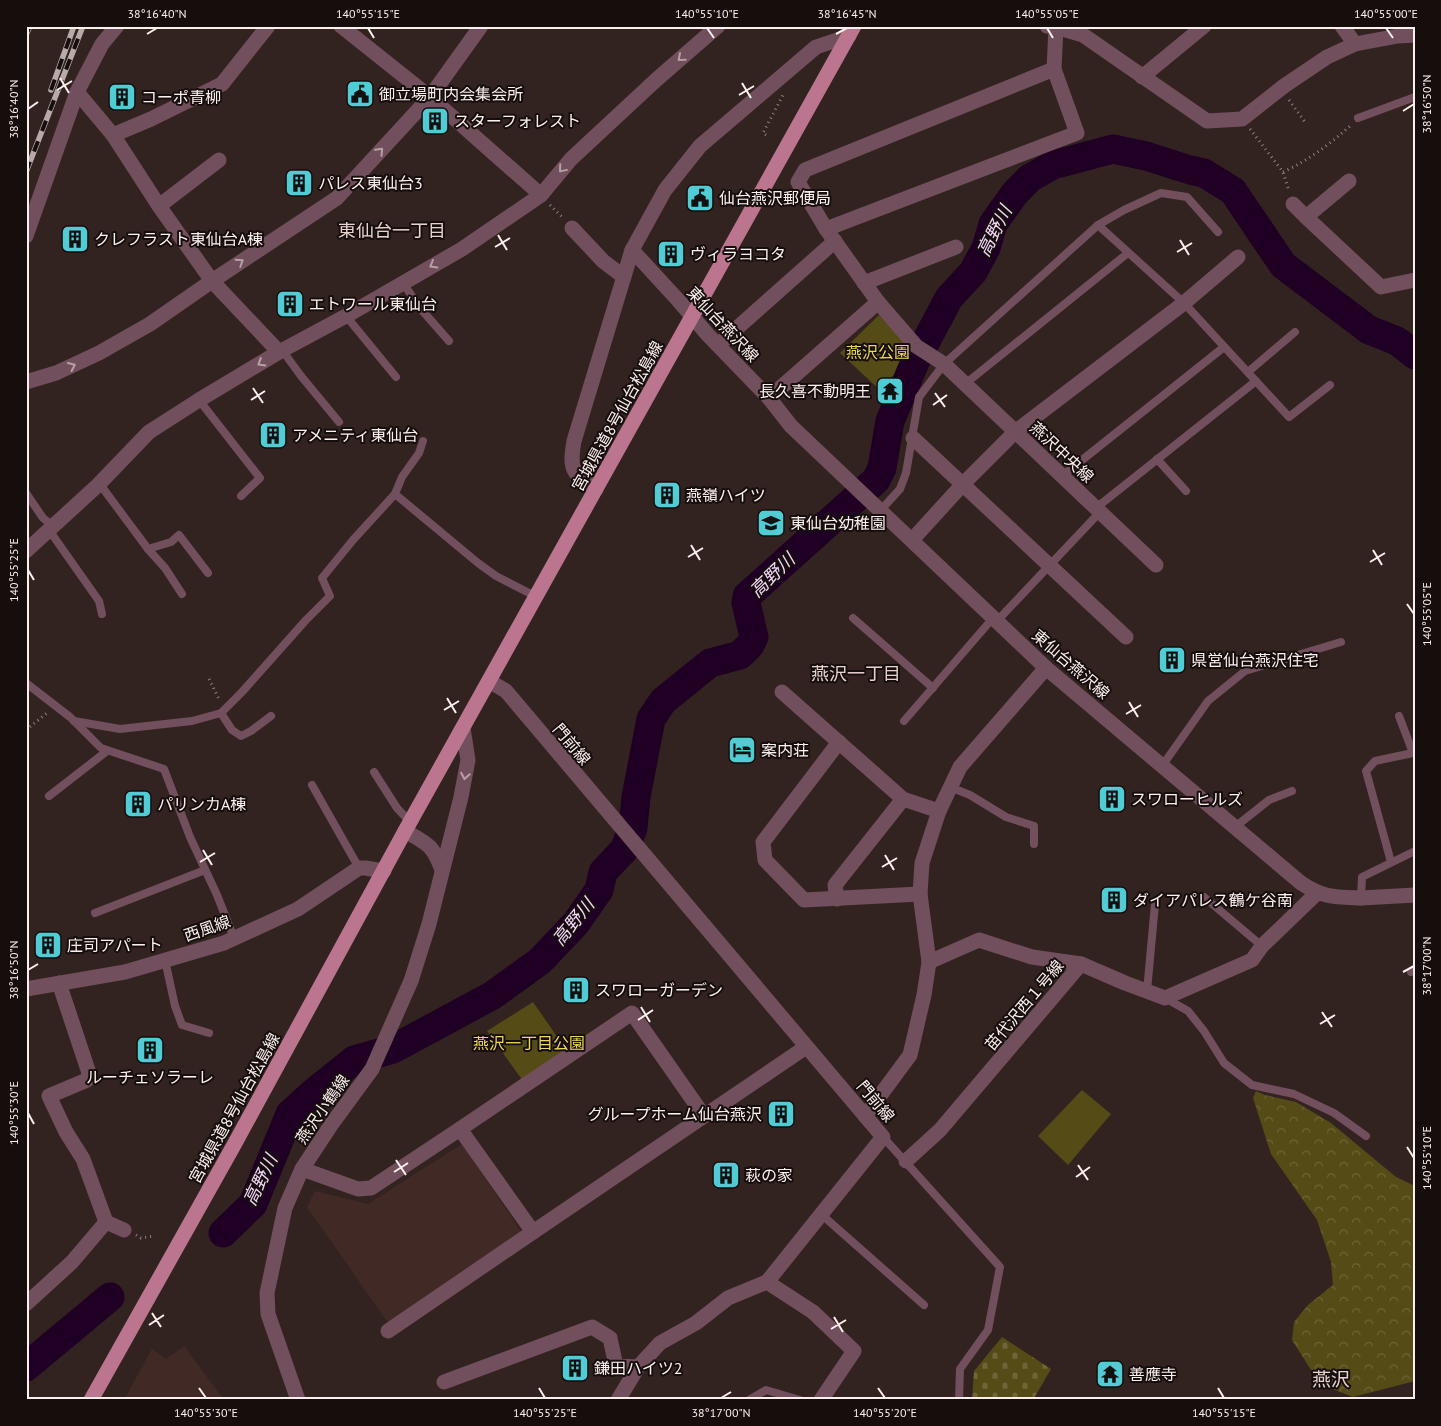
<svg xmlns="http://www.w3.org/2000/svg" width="1441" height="1426" viewBox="0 0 1441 1426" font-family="'PT Sans','Noto Sans JP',sans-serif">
<defs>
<pattern id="forest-crowns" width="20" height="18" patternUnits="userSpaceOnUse" patternTransform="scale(1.25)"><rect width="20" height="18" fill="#554b16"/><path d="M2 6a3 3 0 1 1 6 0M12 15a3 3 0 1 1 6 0" fill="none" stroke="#6e6538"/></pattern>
<pattern id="cemetery-stones" width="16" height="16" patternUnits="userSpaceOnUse" patternTransform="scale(1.25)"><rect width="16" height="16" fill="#554b16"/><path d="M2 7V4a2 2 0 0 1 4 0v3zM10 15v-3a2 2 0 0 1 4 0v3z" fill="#6e6538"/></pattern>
</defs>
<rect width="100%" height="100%" fill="#332320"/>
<g fill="#412a26">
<path d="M462,1144l60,89 -133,91 -82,-117 8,-16 53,13z"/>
<path d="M184,1346l40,54h-100l28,-51 14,10z"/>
</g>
<path fill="url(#forest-crowns)" d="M1256,1091l9,4 31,7 35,21 65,54 19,9v195l-62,16 -33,-13 -28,-44 2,-18 14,-17 25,-20 -2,-23 -14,-42 -46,-66 -18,-56z"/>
<path fill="url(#cemetery-stones)" d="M1002,1337l49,32 -18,31h-61l2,-29z"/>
<g fill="#554b16">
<path d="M879,315l34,36 -32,40 -41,-38z"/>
<path d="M533,1002l34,49 -44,30 -36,-50z"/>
<path d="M1082,1090l29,24 -43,51 -30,-29z"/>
</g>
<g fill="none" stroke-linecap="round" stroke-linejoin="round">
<g stroke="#1f0024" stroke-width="29">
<path d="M223,1233l30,-29 37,-90 23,-21 41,-33 39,-11 100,-54 47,-34 36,-38 23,-33 4,-18 21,-22 9,-22 3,-31 15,-78 12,-18 47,-38 30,-8 10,-10 4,-8 -8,-34 1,-7 129,-116 6,-12 8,-47 25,-59 34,-64 24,-26 13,-24 7,-24 22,-31 15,-15 23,-13 60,-16 33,7 44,14 14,3 29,18 50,74 86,65 28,11 18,14"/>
<path d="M26,1367l84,-70"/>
</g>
<g stroke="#90817f" stroke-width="3" stroke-dasharray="1 4" stroke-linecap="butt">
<path d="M1289,100l16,22"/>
<path d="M1250,129l33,43 6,19"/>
<path d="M766,135l-3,-2 20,-38"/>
<path d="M1283,172c26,-12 47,-28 67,-46"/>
<path d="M550,205l13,13"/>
<path d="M783,205l7,-10"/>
<path d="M209,679l11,22"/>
<path d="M26,730l21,-17"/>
<path d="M136,1235l5,3 13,-2"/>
</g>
<g stroke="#724f5c" stroke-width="8">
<path d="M1358,118l57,-21"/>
<path d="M1098,225l26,-15 37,-17 26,4 31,35"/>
<path d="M403,283l17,25 29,33"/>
<path d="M346,316l50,61"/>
<path d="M282,350l19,26 38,46"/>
<path d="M1248,372l47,-40"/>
<path d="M965,384l163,-131"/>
<path d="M199,400l61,78 -19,18"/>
<path d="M1157,459l29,32"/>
<path d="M1062,476l162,-129"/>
<path d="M99,483l49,66 23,-7 8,-7 29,38"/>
<path d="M26,493l17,25 10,8"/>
<path d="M395,494l7,-17 17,-24 4,-12"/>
<path d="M1096,508l160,-127"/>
<path d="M880,511l20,-22 6,-16 13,-76 25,-33 154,-139 86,78 105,114 41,-32"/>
<path d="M49,530l50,71 3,13"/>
<path d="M148,549l17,19 17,26"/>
<path d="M853,618l80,70"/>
<path d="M997,621l103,-109"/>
<path d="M26,683l44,34 31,31 63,21 26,68 27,58 17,43"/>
<path d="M221,713l11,17 9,6 10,-5 20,-15"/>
<path d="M74,721l46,8 72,-8 29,-8 21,-21 64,-72 24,-24 -8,-18 31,-38 42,-46 83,69 18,13 41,21"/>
<path d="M904,721l89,-103"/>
<path d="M1162,766l46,-65 37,-30 96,-29"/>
<path d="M374,772l23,36 14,15"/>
<path d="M312,785l47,83"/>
<path d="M950,787l20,8 36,22 28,9v18"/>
<path d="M49,796l58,-45"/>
<path d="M1235,827l34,-27 23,-9"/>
<path d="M1391,862l-25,-91 9,-10 38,-8 -14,-37"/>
<path d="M1204,897l58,49"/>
<path d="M1361,898l1,-21 53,-26"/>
<path d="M95,913l110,-43"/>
<path d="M165,960l10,46 7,19 27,8"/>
<path d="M1411,972l4,-3"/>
<path d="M1147,991l8,-87"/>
<path d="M1165,998l23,13 16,20 20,32 28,22 42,9 40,19 32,23"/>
<path d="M883,1137l117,130 -12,63 -28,39 -1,31"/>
<path d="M822,1215l102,90"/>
<path d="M749,1400l17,-10 34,10"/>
</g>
<g stroke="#724f5c" stroke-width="15">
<path d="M341,26l89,71 111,98"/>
<path d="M1047,26l9,1 27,8 124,86 35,-2 42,-33 43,-29 28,-13 43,-8 17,-1"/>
<path d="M1342,26l13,18"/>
<path d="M1054,69l-249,101 -7,12 28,47 52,73 38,44 28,18 212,201"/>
<path d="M1142,77l62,-51"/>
<path d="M77,92l36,43 46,71 53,75 67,71"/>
<path d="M113,135l38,-16 71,-35 46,-58"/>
<path d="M1349,181l-43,36 75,70 34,-7"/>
<path d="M1293,204l13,13"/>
<path d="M159,206l60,-46"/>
<path d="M572,228l31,33 21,16"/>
<path d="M826,229l251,-96 -23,-64 2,-42"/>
<path d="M632,250l46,50 30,35 61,63 22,28 255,242 255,215c23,15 33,14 60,15"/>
<path d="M864,283l92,-36"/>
<path d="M718,345l117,-104"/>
<path d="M26,382l30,-9 43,-20 51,-29 62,-43 125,-83 93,-101 51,-71"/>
<path d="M769,398l109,-96"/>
<path d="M913,438l213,199"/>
<path d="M596,489c-24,-16 -27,-19 -22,-48l58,-191 33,-60 35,-44 116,-99 33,-11"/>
<path d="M912,540l51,-56 52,-52 169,-129 54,-46"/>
<path d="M26,551l72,-66 51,-53 50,-32 80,-48 67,-36 116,-67 79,-54 30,-36 85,-79 62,-54"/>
<path d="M489,681l17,10 377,446 -116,145 -39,16 -32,25 -36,20 -22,24 -20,33"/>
<path d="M782,692l121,107 36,12"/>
<path d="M839,742l-76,100 2,18 39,40 116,-6"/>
<path d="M837,899l-2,-14 68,-86"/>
<path d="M929,962l50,-22 53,17 49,7"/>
<path d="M59,983l30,90 -2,7 -38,16 17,36 17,27 23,63 18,8"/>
<path d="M26,989l99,-17 99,-29 74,-34 61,-41h6l19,3"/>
<path d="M865,1116l45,-61 14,-60 5,-33 -9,-68 2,-31 17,-52 21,-44 86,-99"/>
<path d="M460,1129l172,-116 72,103"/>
<path d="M906,1161l34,-31 141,-166 44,19 40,15 87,-38 10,-14 55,-53"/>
<path d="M302,1169l56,20 13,-1 89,-59 73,103 -145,99"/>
<path d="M533,1232l273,-185"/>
<path d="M767,1282l46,30 41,39 -33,49"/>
<path d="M26,1304l46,-42 34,-40"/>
<path d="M444,1382l148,-55 18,11 6,28 22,1"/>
</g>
<g stroke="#724f5c" stroke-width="15">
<path d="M26,236l51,-144 25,-48 15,-18"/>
<path d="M405,831c23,13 28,14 37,39"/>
<path d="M1361,898l54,-3"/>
<path d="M298,1400l-30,-86 -1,-21 18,-85 17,-39 29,-44 41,-56 39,-88 18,-57 32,-127 7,-37 -5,-32"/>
</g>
<path stroke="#bc758f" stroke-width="15" d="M91,1400l143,-255 171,-314 449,-805"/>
<g stroke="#b7aaa8" stroke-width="5.5">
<g id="rail">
<path d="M26,35l4,-9"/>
<path d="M51,90l23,-64"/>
<path d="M26,172l57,-146"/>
</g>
</g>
<use href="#rail" stroke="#150e0d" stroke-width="4" stroke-dasharray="11" stroke-linecap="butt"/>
</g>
<defs><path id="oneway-chevron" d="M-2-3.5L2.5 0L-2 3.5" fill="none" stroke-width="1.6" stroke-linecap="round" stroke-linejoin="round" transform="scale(1.25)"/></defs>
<g stroke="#b7a0a5">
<use href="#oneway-chevron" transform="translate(681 58) rotate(139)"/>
<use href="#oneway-chevron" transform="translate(380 151) rotate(-47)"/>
<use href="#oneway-chevron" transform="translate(562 169) rotate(130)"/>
<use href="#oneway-chevron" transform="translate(240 262) rotate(-33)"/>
<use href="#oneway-chevron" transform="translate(433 265) rotate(150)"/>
<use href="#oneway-chevron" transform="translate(261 363) rotate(149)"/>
<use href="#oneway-chevron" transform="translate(72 366) rotate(-25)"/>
<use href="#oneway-chevron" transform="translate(465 776) rotate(100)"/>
</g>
<path fill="none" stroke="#fcf0ee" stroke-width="2" d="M368,28l6,10M707,28l7,10M1047,28l6,10M1386,28l7,10M147,34l10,-6M836,34l11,-6M60,78l9,15M742,83l9,15M57,90l15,-9M739,95l15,-9M28,109l10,-7M1403,111l11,-7M498,235l9,15M1180,240l9,15M495,247l15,-9M1177,252l15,-9M253,388l10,15M935,393l10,14M251,400l14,-9M933,405l14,-10M691,545l9,15M1373,550l9,15M688,557l15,-9M1370,562l15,-9M28,570l6,10M1407,604l7,10M447,698l9,15M1129,702l9,15M444,710l15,-9M1126,714l15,-9M203,850l9,15M885,855l9,15M200,862l15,-9M882,867l15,-9M28,970l10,-6M1403,972l11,-6M641,1007l9,15M1322,1012l10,15M638,1020l15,-10M1320,1024l15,-9M28,1113l6,11M1407,1147l7,11M396,1160l10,15M1078,1165l10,15M394,1172l14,-9M1076,1177l14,-10M152,1313l9,14M834,1317l9,15M149,1325l15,-10M831,1329l15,-9M199,1388l7,10M539,1388l6,10M878,1388l7,10M1218,1388l6,10M721,1398l10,-6"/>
<defs>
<g id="civic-square" transform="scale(1.4375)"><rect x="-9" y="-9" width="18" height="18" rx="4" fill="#51ccd4" stroke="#150e0d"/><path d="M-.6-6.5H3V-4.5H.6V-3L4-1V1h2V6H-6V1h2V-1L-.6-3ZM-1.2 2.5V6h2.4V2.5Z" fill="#111"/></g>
<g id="building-square" transform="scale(1.4375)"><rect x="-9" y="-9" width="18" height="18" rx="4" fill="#51ccd4" stroke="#150e0d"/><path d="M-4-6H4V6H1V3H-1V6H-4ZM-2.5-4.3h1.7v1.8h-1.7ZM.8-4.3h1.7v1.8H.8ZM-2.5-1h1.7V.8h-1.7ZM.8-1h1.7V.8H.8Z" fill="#111"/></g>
<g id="temple-square" transform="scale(1.4375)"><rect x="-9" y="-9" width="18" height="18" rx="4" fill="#51ccd4" stroke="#150e0d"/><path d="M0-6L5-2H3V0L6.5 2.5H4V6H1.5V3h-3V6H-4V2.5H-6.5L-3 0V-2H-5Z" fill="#111"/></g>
<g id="school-square" transform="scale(1.4375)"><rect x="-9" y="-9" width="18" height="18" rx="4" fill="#51ccd4" stroke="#150e0d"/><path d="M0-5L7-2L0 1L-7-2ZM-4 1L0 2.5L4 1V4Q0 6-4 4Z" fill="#111"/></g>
<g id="hotel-square" transform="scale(1.4375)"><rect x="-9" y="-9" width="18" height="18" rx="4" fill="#51ccd4" stroke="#150e0d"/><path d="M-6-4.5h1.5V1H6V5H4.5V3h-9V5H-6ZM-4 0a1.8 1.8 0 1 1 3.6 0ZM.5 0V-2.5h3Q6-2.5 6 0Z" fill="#111"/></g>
</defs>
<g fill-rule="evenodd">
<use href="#civic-square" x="360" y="94"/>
<use href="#building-square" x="122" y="97"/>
<use href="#building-square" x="435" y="121"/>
<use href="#building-square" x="299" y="183"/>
<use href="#civic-square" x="700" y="198"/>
<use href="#building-square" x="75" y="239"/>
<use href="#building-square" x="671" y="254"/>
<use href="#building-square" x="290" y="304"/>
<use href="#temple-square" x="890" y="391"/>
<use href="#building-square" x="273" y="435"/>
<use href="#building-square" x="667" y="495"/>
<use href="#school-square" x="771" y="523"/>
<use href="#building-square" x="1172" y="660"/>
<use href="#hotel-square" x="742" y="750"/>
<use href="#building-square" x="1112" y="799"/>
<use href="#building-square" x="138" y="804"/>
<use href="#building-square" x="1114" y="900"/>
<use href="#building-square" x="48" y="945"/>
<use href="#building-square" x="576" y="990"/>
<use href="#building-square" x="150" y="1050"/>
<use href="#building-square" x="781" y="1114"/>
<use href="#building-square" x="726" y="1175"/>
<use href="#building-square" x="575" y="1368"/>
<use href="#temple-square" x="1110" y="1374"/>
</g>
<g text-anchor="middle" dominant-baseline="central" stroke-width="4" stroke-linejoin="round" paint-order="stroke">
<g font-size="16" fill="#fcf0ee" stroke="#150e0d" text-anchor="start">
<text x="379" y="94">御立場町内会集会所</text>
<text x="141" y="97">コーポ青柳</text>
<text x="454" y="121">スターフォレスト</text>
<text x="318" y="183">パレス東仙台3</text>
<text x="719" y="198">仙台燕沢郵便局</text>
<text x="94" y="239">クレフラスト東仙台A棟</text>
<text x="690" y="254">ヴィラヨコタ</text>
<text x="309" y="304">エトワール東仙台</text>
<text x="871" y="391" text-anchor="end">長久喜不動明王</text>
<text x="292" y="435">アメニティ東仙台</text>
<text x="686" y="495">燕嶺ハイツ</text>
<text x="790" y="523">東仙台幼稚園</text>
<text x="1191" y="660">県営仙台燕沢住宅</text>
<text x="761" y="750">案内荘</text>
<text x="1131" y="799">スワローヒルズ</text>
<text x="157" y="804">パリンカA棟</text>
<text x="1133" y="900">ダイアパレス鶴ケ谷南</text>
<text x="67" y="945">庄司アパート</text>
<text x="595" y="990">スワローガーデン</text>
<text x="150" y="1077" text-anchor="middle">ルーチェソラーレ</text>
<text x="762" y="1114" text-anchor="end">グループホーム仙台燕沢</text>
<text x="745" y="1175">萩の家</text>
<text x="594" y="1368">鎌田ハイツ2</text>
<text x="1129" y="1374">善應寺</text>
</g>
<g font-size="16" fill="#fcf0ee" stroke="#150e0d">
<text transform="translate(723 324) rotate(47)">東仙台燕沢線</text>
<text transform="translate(617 416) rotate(-61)">宮城県道8号仙台松島線</text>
<text transform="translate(1062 452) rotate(43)">燕沢中央線</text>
<text transform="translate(1071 664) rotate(41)">東仙台燕沢線</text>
<text transform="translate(572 744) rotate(50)">門前線</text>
<text transform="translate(207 928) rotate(-19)">西風線</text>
<text transform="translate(1024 1005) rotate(-50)">苗代沢西１号線</text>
<text transform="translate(876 1101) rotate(50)">門前線</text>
<text transform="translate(234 1108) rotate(-61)">宮城県道8号仙台松島線</text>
<text transform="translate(322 1109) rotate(-55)">燕沢小鶴線</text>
</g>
<g font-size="16" fill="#ecd65d" stroke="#150e0d">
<text x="878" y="352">燕沢公園</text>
<text x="529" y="1043">燕沢一丁目公園</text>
</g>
<g font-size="18" fill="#e8d2cd" stroke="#150e0d">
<text x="392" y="230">東仙台一丁目</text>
<text x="856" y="673">燕沢一丁目</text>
</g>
<g font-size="18" font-style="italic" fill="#f6d8fa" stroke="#150e0d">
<text transform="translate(994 231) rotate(-63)">高野川</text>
<text transform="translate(772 575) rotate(-44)">高野川</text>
<text transform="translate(573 922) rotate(-51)">高野川</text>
<text transform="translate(260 1180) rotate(-64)">高野川</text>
</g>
<g font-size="19" fill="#e8d2cd" stroke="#150e0d">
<text x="1331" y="1379">燕沢</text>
</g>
</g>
<rect width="1441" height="1426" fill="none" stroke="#150e0d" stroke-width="55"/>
<rect x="28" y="28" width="1386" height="1370" fill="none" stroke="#fcf0ee" stroke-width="2"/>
<g font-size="12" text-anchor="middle" fill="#fcf0ee">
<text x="157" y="18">38°16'40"N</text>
<text x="368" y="18">140°55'15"E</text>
<text x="707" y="18">140°55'10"E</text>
<text x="847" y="18">38°16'45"N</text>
<text x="1047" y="18">140°55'05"E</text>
<text x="1386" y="18">140°55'00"E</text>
<text transform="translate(1427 104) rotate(-90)" y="4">38°16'50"N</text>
<text transform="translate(14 109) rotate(-90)" y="4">38°16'40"N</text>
<text transform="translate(14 570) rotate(-90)" y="4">140°55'25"E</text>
<text transform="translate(1427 614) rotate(-90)" y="4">140°55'05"E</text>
<text transform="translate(1427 966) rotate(-90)" y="4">38°17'00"N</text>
<text transform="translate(14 970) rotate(-90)" y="4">38°16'50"N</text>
<text transform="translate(14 1113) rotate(-90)" y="4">140°55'30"E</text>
<text transform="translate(1427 1158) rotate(-90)" y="4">140°55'10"E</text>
<text x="206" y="1417">140°55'30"E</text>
<text x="545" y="1417">140°55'25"E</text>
<text x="721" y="1417">38°17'00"N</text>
<text x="885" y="1417">140°55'20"E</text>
<text x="1224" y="1417">140°55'15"E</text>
</g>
</svg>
